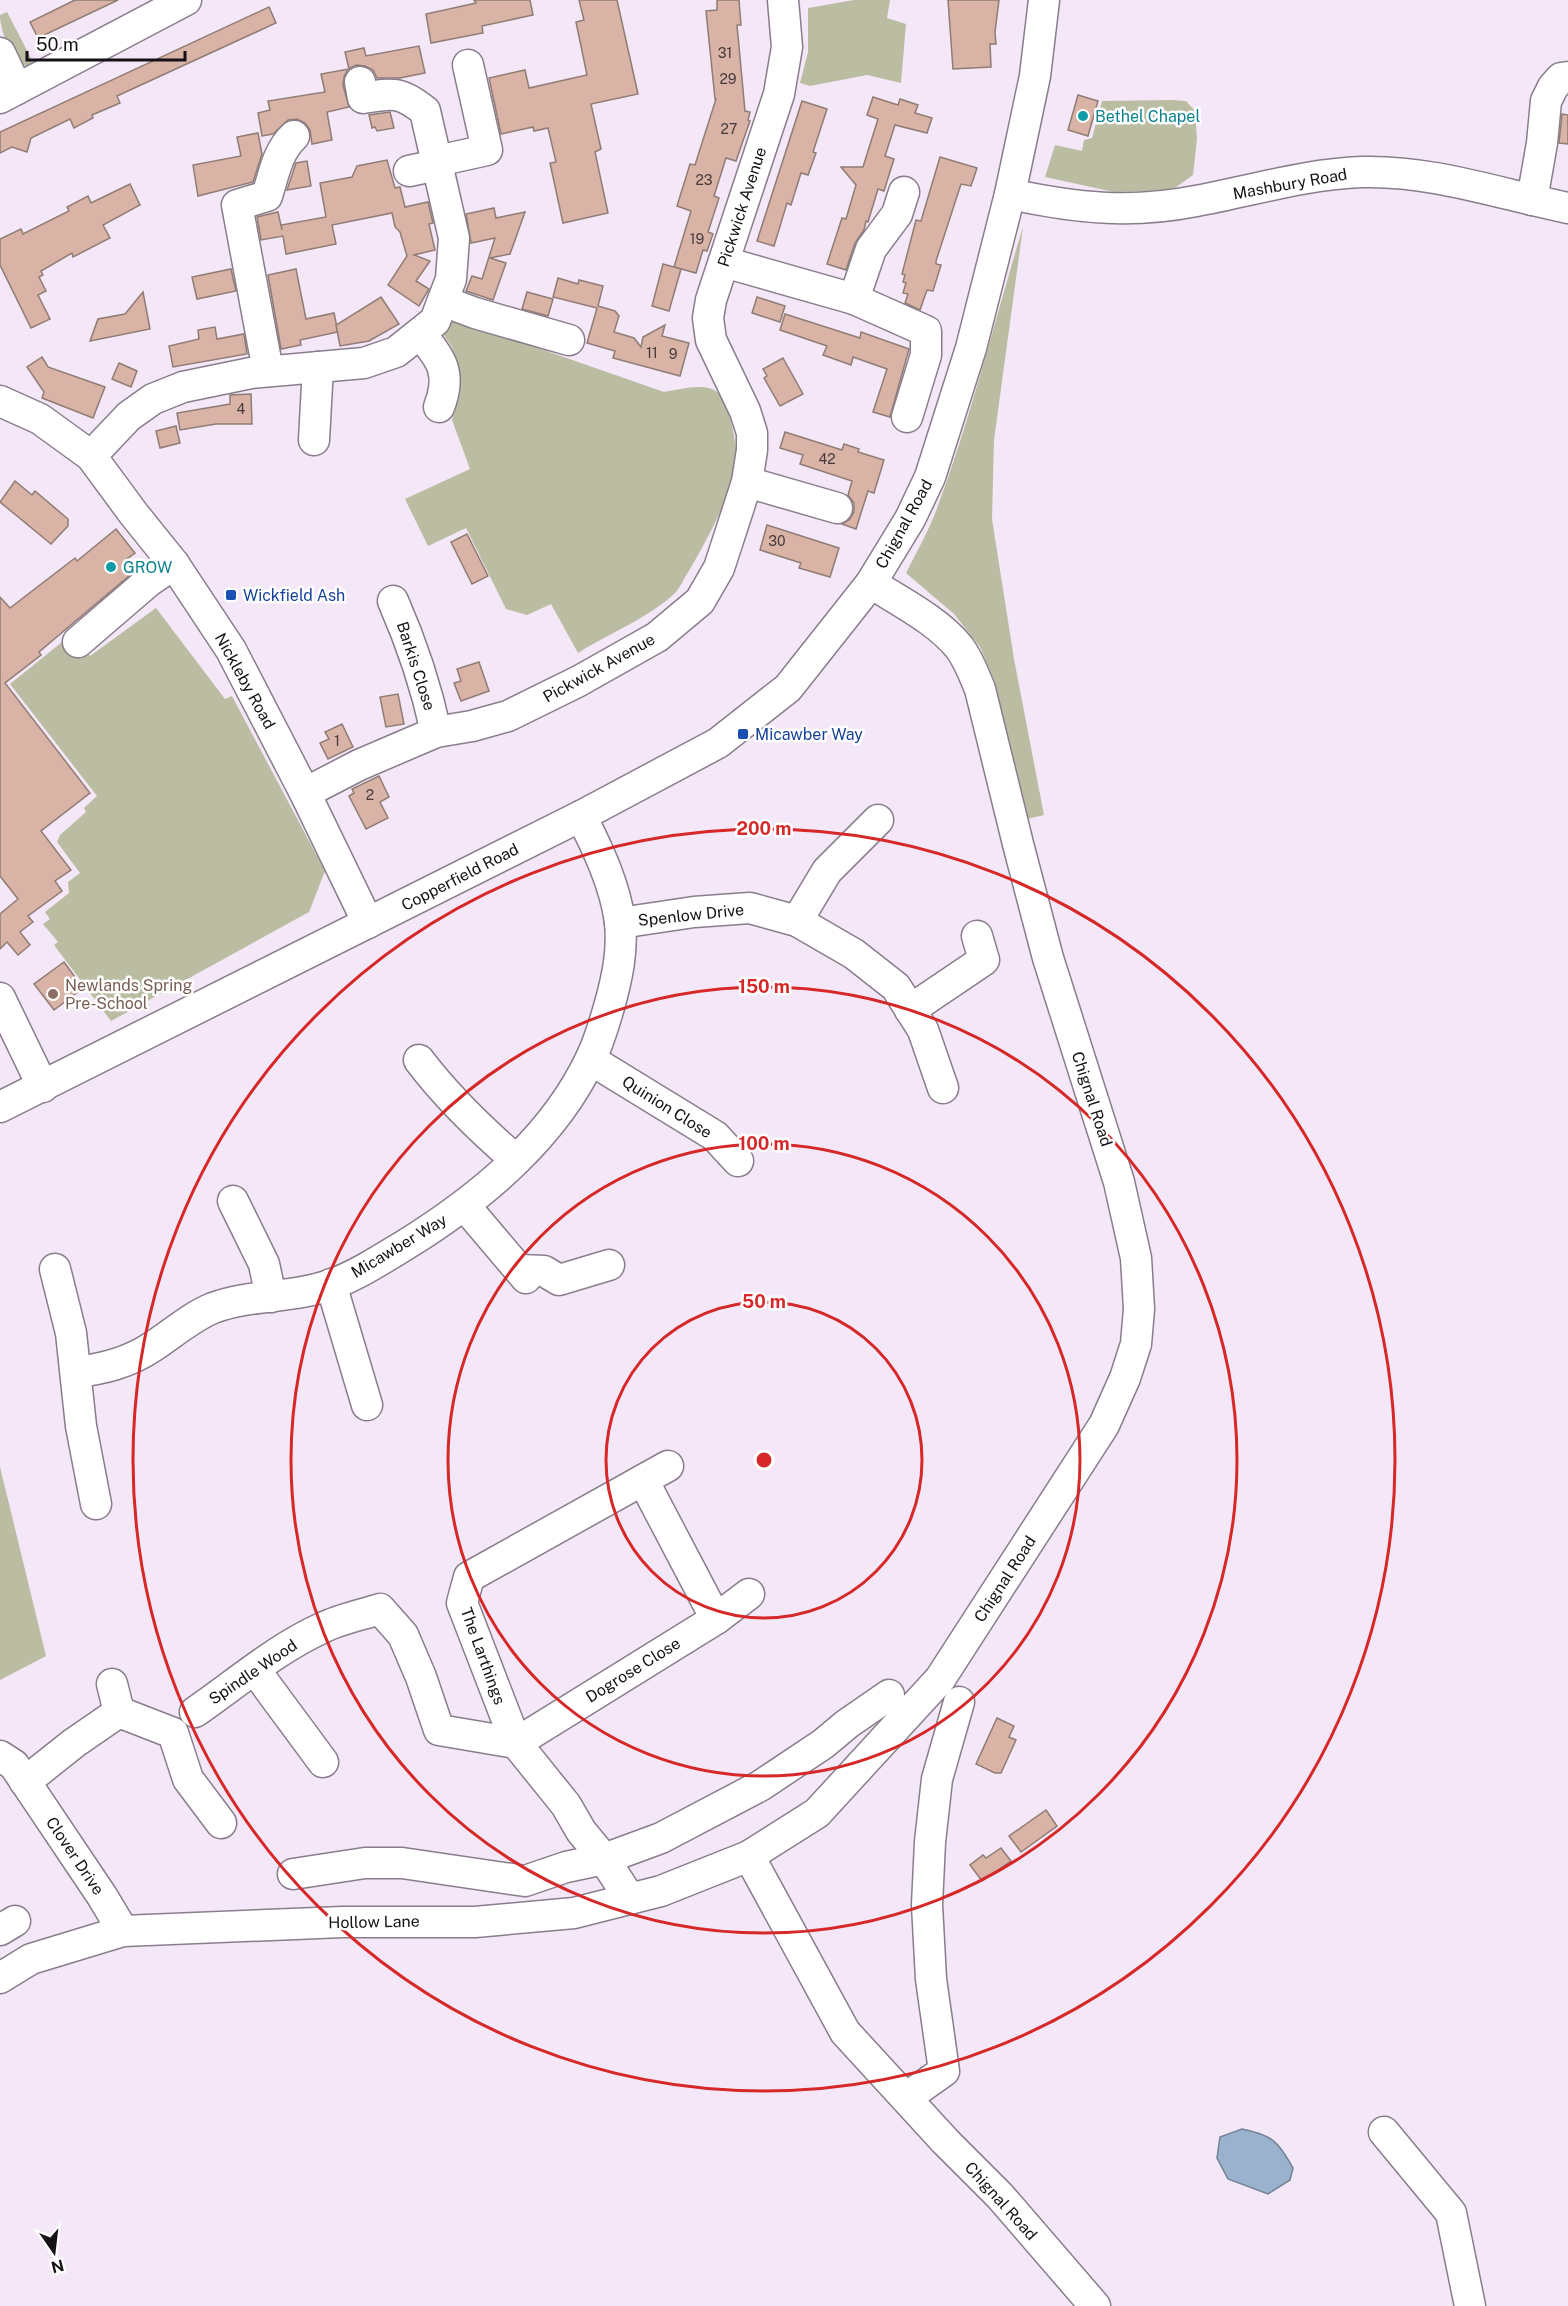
<svg xmlns="http://www.w3.org/2000/svg" width="1568" height="2306" viewBox="0 0 1568 2306" font-family="'Public Sans',sans-serif">
<rect width="100%" height="100%" fill="#f4e7f7"/>
<g fill="#babda2">
<path d="M854,0h36l-3,18 19,6 -5,59 -34,-8 -57,11 -10,-3 8,-31v-44z"/>
<path d="M7,12l27,52 -8,2c-15,-7 -26,-35 -26,-51z"/>
<path d="M1172,100l14,1 9,10 2,28 -4,36 -21,15 -58,2 -69,-15 10,-32 27,6 2,-11 8,-2 10,-37z"/>
<path d="M1023,227l-29,213 -2,79 22,140 30,156 -17,4 -32,-137 -15,-35 -26,-33 -48,-41c10,-20 22,-41 30,-62 35,-93 58,-189 87,-284z"/>
<path d="M449,317l215,75c16,-2 39,-10 53,0 13,10 23,64 19,79 -9,31 -32,75 -49,103 -4,6 -7,14 -12,19 -23,23 -69,42 -97,60l-27,-49 -24,11 -21,-6 -40,-81 -38,18 -23,-47 65,-30 -18,-49 6,-25 1,-28 -7,-20 -11,-16z"/>
<path d="M156,608l69,91 7,-3 93,175 -16,41 -198,109 -57,-76 4,-3 -15,-18 7,-5 -5,-7 24,-19 -1,-11 12,-9 -23,-31 3,-7 26,-23 -2,-4 13,-12 -87,-112 62,-50 18,22z"/>
<path d="M0,1467l46,189 -46,24z"/>
</g>
<path fill="#9ab2cd" stroke="#728296" stroke-width="1.5" d="M1242,2129c30,6 36,12 51,39l-3,12 -22,14 -40,-15 -11,-21 3,-21z"/>
<g fill="#d8b3a6" stroke="#907c75" stroke-width="1.5">
<path d="M75,0h43l-80,38 -8,-16z"/>
<path d="M474,0h56l3,15 -51,11 1,7 -52,10 -5,-29 50,-11z"/>
<path d="M579,0h38l21,94 -47,10 10,45 -6,3 13,61 -45,10 -13,-60 6,-1 -8,-34 -14,3 -1,-4 -32,7 -12,-56 36,-8 4,18 58,-13 -11,-53 8,-2z"/>
<path d="M717,0h22l2,25h-4l8,86 5,1 -2,8 2,1 -14,40 -10,-3 -12,38 5,2 -11,34 5,2 -6,17 -4,-1 -7,23 -22,-6 17,-56 -14,-5 13,-42 5,1 21,-66h-1l-9,-88 11,-1z"/>
<path d="M948,0h51l-4,32 1,12h-6l1,23 -38,2z"/>
<path d="M269,7l7,16 -159,73 3,7 -28,12 1,3 -19,10 -4,-9 -39,19 -4,14 -15,-5 -12,6v-21z"/>
<path d="M419,46l6,27 -25,5h-23l-4,-8 -8,-4 -9,-1 -8,4 -4,8 -1,8 6,22 -22,5 5,28 -20,4 -2,-14 -5,-7 -8,-4 -9,1 -15,14 -11,2 -4,-23 12,-3 -2,-9 57,-9 -4,-18 28,-5 -4,-17 19,-4 2,8z"/>
<path d="M1078,95l20,6 -10,35 -20,-6z"/>
<path d="M873,97l25,8 2,-6 18,6 -3,8 17,5 -5,15 -32,-8 -10,31 9,3 -10,32 -6,-2 -10,33 -2,-1 -2,9 -9,13 -9,27 -19,-6 15,-46 4,1 10,-34 -15,-18h22l15,-48 -11,-4z"/>
<path d="M802,101l25,8 -14,43 3,1 -8,22 -7,-2 -10,32 -4,-2 -13,43 -17,-5z"/>
<path d="M390,112l4,16 -17,3 -2,-4 -3,1 -3,-13z"/>
<path d="M1562,114l6,1v29l-9,-1z"/>
<path d="M258,133l4,21 -9,28 -55,14 -5,-31 48,-9 -4,-19z"/>
<path d="M940,157l37,11 -6,18 -10,-2 -25,77v3l5,1 -8,26 -6,-1 -7,20 -15,-7 3,-9 -5,-1 3,-10 -3,-1 2,-7 -3,-1 14,-54 5,1z"/>
<path d="M387,160l8,28 5,-1 5,20 23,-5 5,21 -4,1 6,26 -21,5 16,6 -14,20 13,8 -10,17 -31,-21 19,-29 -7,-24 -5,-5 -3,-14 -60,12 4,19 -50,10 -3,-18 -22,4 -4,-23 21,-5 4,18 -1,-5 45,-8 -6,-34 32,-6 5,-11z"/>
<path d="M307,161l4,25 -24,4 9,-27z"/>
<path d="M130,184l10,21 -37,20 7,13 -37,19 -1,-4 -31,18 2,4 -4,2 7,14 -8,4 12,24 -19,9 -31,-63v-26l21,-10 2,5 46,-23 -2,-4 21,-11 3,7z"/>
<path d="M494,208l2,10 29,-6 -15,42 -20,4 16,5 -13,37 -27,-9 6,-15 10,3 13,-41 -24,5 -5,-29z"/>
<path d="M663,264l18,5 -12,42 -17,-5z"/>
<path d="M231,269l5,22 -39,8 -5,-22z"/>
<path d="M296,269l10,50 28,-6 4,19 -38,8 1,5 -20,4 -13,-74z"/>
<path d="M558,278l20,6 1,-4 24,6 -5,20 17,5 4,5 -5,16 20,6 7,9 2,-10 22,-12 -3,11 27,7 -9,33 -67,-18 2,-7 -28,-8 10,-35 -44,-11z"/>
<path d="M143,292l7,37 -60,12 8,-22 27,-5z"/>
<path d="M527,292l26,7 -5,17 -26,-7z"/>
<path d="M381,297l18,27 -30,17 -29,5 -4,-21z"/>
<path d="M757,297l28,9 -5,16 -28,-9z"/>
<path d="M785,314l75,24 1,-6 48,17 -19,68 -17,-5 14,-43 -34,-12 -2,8 -28,-10 4,-9 -47,-16z"/>
<path d="M215,327l2,12 27,-5 3,20 -74,13 -4,-21 30,-7 -1,-9z"/>
<path d="M42,357l6,10 57,20 -12,31 -51,-20 2,-6 -17,-25z"/>
<path d="M783,358l20,36 -23,12 -16,-28 3,-2 -4,-7z"/>
<path d="M119,363l18,8 -6,16 -19,-8z"/>
<path d="M251,394l1,30h-36l-36,6 -3,-17 53,-9v-9z"/>
<path d="M176,426l4,17 -20,5 -4,-17z"/>
<path d="M785,432l57,18 2,-6 15,5 -1,3 26,8 -10,33 -6,-2 -12,38 -14,-5 7,-4 5,-8v-9l-6,-8 4,-14 -52,-17 3,-9 -23,-7z"/>
<path d="M15,481l17,14 3,-4 33,28v7l-17,18 -51,-42z"/>
<path d="M767,525l72,23 -9,29 -31,-9 2,-5 -41,-13z"/>
<path d="M116,529l19,24 -8,6 9,11 -97,82 2,3 -36,28 85,110 -49,38 30,39 -16,11 7,10 -34,25 5,6 -13,10 10,13 -12,10 -11,-13 -7,7v-35l18,-15 -18,-23v-279l10,11 65,-50 2,3z"/>
<path d="M467,534l21,42 -16,8 -21,-42z"/>
<path d="M479,662l10,29 -28,10 -7,-18 7,-2 -4,-12z"/>
<path d="M398,694l6,30 -18,3 -6,-30z"/>
<path d="M342,724l11,23 -25,12 -8,-16 9,-4 -4,-7z"/>
<path d="M379,776l10,21 -9,5 8,16 -22,11 -17,-33 5,-3 -2,-4z"/>
<path d="M64,962l19,26 -29,22 -20,-26z"/>
<path d="M997,1718l17,8 -5,11 7,3 -15,33h-6l-19,-9z"/>
<path d="M1046,1810l11,16 -36,26 -12,-16z"/>
<path d="M1001,1848l10,13 -29,20 -12,-16 13,-10 3,3z"/>
</g>
<g fill="none" stroke-linecap="round" stroke-linejoin="round">
<g stroke="#897d8b" stroke-width="33">
<g id="minor">
<path d="M0,53l17,36"/>
<path d="M0,98l186,-98"/>
<path d="M437,161l50,-11 -19,-85"/>
<path d="M409,171l28,-6"/>
<path d="M1010,194c65,14 120,20 186,7 55,-10 109,-27 166,-29 70,-2 138,22 206,36"/>
<path d="M1532,200l10,-57 4,-42 7,-14 8,-9 7,-1"/>
<path d="M724,262l130,37 72,32v24l-19,62"/>
<path d="M854,299l17,-50 26,-35 7,-22"/>
<path d="M443,301l32,12 94,27"/>
<path d="M420,334c22,25 32,40 19,73"/>
<path d="M268,371l-31,-166 30,-9c7,-22 10,-44 27,-60"/>
<path d="M0,401l40,18 51,37 42,57 41,51 57,86 74,143 63,130"/>
<path d="M314,440l4,-73"/>
<path d="M91,456l38,-40 24,-17 30,-12 68,-14 113,-10 32,-11 39,-31 16,-42 3,-41 -29,-127c-25,-20 -32,-18 -62,-13l-3,-16"/>
<path d="M747,482l90,26"/>
<path d="M393,601c19,43 33,85 43,131"/>
<path d="M78,642l71,-61 25,-17"/>
<path d="M305,793l54,-28 77,-33 36,-6 36,-10 71,-35 78,-44 43,-36 19,-33 28,-86 5,-32v-17l-7,-22 -34,-71 -3,-22 3,-18 68,-206 8,-47 -4,-47"/>
<path d="M797,921l30,-50 51,-51"/>
<path d="M620,923l74,-11 56,-4 47,13 57,33 42,33 27,43 20,58"/>
<path d="M0,998l43,89"/>
<path d="M910,1010l74,-50 -7,-24"/>
<path d="M419,1060c28,37 61,69 97,100"/>
<path d="M591,1060l124,76 23,25"/>
<path d="M0,1107l581,-291 137,-73 70,-55 83,-105 39,-64 20,-42 41,-129 39,-154 25,-118 9,-76"/>
<path d="M233,1201l31,63 7,33"/>
<path d="M465,1206l61,72"/>
<path d="M55,1269l16,64 10,93 15,78"/>
<path d="M520,1270l24,1 15,9 50,-15"/>
<path d="M331,1284l36,121"/>
<path d="M76,1372c27,-3 52,-9 76,-25 20,-13 39,-30 61,-39 38,-14 82,-10 120,-24 26,-10 49,-25 72,-39 74,-46 148,-106 186,-187 8,-16 13,-34 18,-51 8,-28 14,-56 11,-85 -5,-37 -22,-73 -39,-106"/>
<path d="M643,1480l73,139"/>
<path d="M255,1670l68,92"/>
<path d="M112,1684l7,28"/>
<path d="M195,1712c42,-29 81,-63 127,-84 18,-9 39,-13 58,-19l23,26 18,42 18,53 77,13 200,-124 33,-25"/>
<path d="M0,1756l14,9 88,131 21,35"/>
<path d="M25,1782l49,-39 45,-31 54,21 15,46 33,44"/>
<path d="M749,1856l96,176 101,110 54,54 95,110"/>
<path d="M293,1874l72,-11h37l123,18 41,-14 38,-8 57,-21 99,-52 63,-42 24,-20 42,-29"/>
<path d="M630,1899l-26,-40 -23,-28 -15,-26 -50,-62 -54,-140 7,-26 199,-111"/>
<path d="M0,1930l15,-9"/>
<path d="M0,1978l31,-19 92,-28 219,-9h133l99,-9 87,-22 88,-35 68,-43 123,-134 164,-254 21,-47 11,-34 3,-35 -3,-51 -17,-76 -71,-224 -30,-114 -38,-155c-6,-14 -11,-29 -21,-42 -22,-27 -59,-45 -88,-64"/>
<path d="M906,2098l38,-27 -13,-92 -4,-74 3,-63 7,-63 22,-77"/>
<path d="M1384,2132l67,81 19,93"/>
</g>
</g>
<use href="#minor" stroke="#fff" stroke-width="30"/>
</g>
<g fill="none" stroke="#d62828" stroke-width="3">
<circle cx="764" cy="1460" r="158"/>
<circle cx="764" cy="1460" r="316"/>
<circle cx="764" cy="1460" r="473"/>
<circle cx="764" cy="1460" r="631"/>
</g>
<g fill="#0f9aa8" stroke="#fff" stroke-width="2">
<circle cx="1083" cy="116" r="6"/>
<circle cx="111" cy="567" r="6"/>
</g>
<g fill="#1a4fb4" stroke="#fff" stroke-width="2">
<rect x="225" y="589" width="12" height="12" rx="3"/>
<rect x="737" y="728" width="12" height="12" rx="3"/>
</g>
<circle fill="#8d6e63" stroke="#fff" stroke-width="2" cx="53" cy="994" r="6"/>
<g text-anchor="middle" dominant-baseline="central" stroke-width="5" stroke-linejoin="round" paint-order="stroke">
<g font-size="14" fill="#463a3b">
<text x="725" y="53">31</text>
<text x="728" y="79">29</text>
<text x="729" y="129">27</text>
<text x="704" y="180">23</text>
<text x="697" y="239">19</text>
<text x="652" y="353">11</text>
<text x="673" y="354">9</text>
<text x="241" y="409">4</text>
<text x="827" y="459">42</text>
<text x="777" y="541">30</text>
<text x="337" y="741">1</text>
<text x="370" y="795">2</text>
</g>
<g font-size="16" fill="#0d838f" stroke="#fff" text-anchor="start">
<text x="1095" y="116">Bethel Chapel</text>
<text x="123" y="567">GROW</text>
</g>
<g font-size="16" fill="#161117" stroke="#fff">
<text transform="translate(1290 184) rotate(-10)">Mashbury Road</text>
<text transform="translate(742 207) rotate(-72)">Pickwick Avenue</text>
<text transform="translate(904 524) rotate(-61)">Chignal Road</text>
<text transform="translate(416 666) rotate(72)">Barkis Close</text>
<text transform="translate(599 668) rotate(-29)">Pickwick Avenue</text>
<text transform="translate(245 681) rotate(61)">Nickleby Road</text>
<text transform="translate(460 877) rotate(-27)">Copperfield Road</text>
<text transform="translate(691 915) rotate(-6)">Spenlow Drive</text>
<text transform="translate(1092 1099) rotate(72)">Chignal Road</text>
<text transform="translate(667 1107) rotate(32)">Quinion Close</text>
<text transform="translate(399 1246) rotate(-31)">Micawber Way</text>
<text transform="translate(1005 1579) rotate(-57)">Chignal Road</text>
<text transform="translate(483 1656) rotate(70)">The Larthings</text>
<text transform="translate(633 1670) rotate(-32)">Dogrose Close</text>
<text transform="translate(253 1672) rotate(-34)">Spindle Wood</text>
<text transform="translate(75 1856) rotate(56)">Clover Drive</text>
<text transform="translate(374 1922) rotate(-1)">Hollow Lane</text>
<text transform="translate(1001 2201) rotate(48)">Chignal Road</text>
</g>
<g font-size="16" fill="#164399" stroke="#fff" text-anchor="start">
<text x="243" y="595">Wickfield Ash</text>
<text x="755" y="734">Micawber Way</text>
</g>
<g font-size="16" fill="#785e54" stroke="#fff" text-anchor="start">
<text x="65" y="985">Newlands Spring<tspan x="65" dy="18">Pre-School</tspan></text>
</g>
</g>
<circle cx="764" cy="1460" r="9" fill="#d62828" stroke="#fff" stroke-width="3"/>
<g font-size="18" text-anchor="middle" font-weight="bold" fill="#d62828" stroke="#fff" stroke-width="5" stroke-linejoin="round" paint-order="stroke">
<text x="764" y="835">200 m</text>
<text x="764" y="993">150 m</text>
<text x="764" y="1150">100 m</text>
<text x="764" y="1308">50 m</text>
</g>
<g transform="translate(54 2252) rotate(166)" stroke="#ffffff" stroke-width="4.5" paint-order="stroke">
<path d="M0-4.5L10 22L0 15L-10 22Z" fill="#161117"/>
<text y="-9" font-size="16" font-weight="bold" text-anchor="middle" fill="#161117">N</text>
</g>
<path d="M27 51v9h158v-9" fill="none" stroke="#161117" stroke-width="3"/>
<text x="36" y="51" font-size="18" fill="#161117" stroke="#ffffff" stroke-width="4.5" paint-order="stroke">50 m</text>
</svg>
